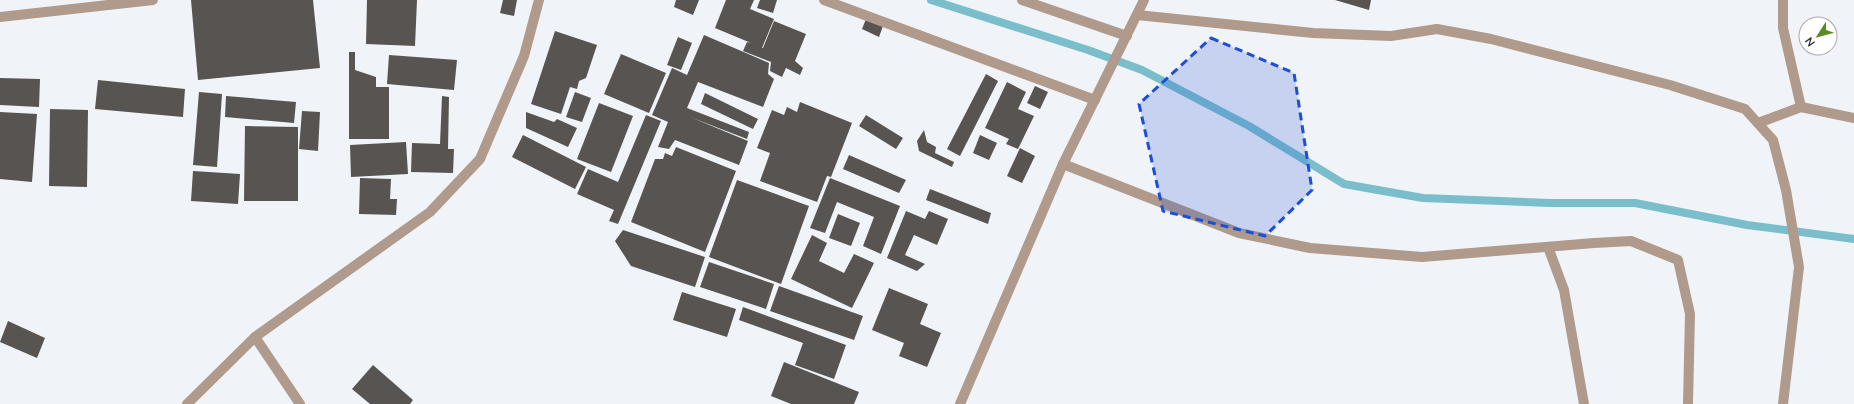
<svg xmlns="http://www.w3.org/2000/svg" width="1854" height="404" viewBox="0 0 1854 404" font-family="Mulish,sans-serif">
<rect width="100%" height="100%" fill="#f0f3f7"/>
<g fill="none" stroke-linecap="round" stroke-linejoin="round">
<path stroke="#7abecc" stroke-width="8" d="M931,0l157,50 54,20 107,56 95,58 79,14 127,5h85l112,22 107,14"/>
</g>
<g fill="#575451">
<path d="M191,0h122l7,68 -122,12z"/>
<path d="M367,0h50l-2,46 -49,-2z"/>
<path d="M503,0h14l-3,16 -14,-3z"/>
<path d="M676,0h23l-6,15 -19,-8z"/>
<path d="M726,0h28l-4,9 24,10 -12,29h1l11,-27 32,13 -11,27 8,7 -3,7 -14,-7 -4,9 -12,-6 1,-9 -28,-11 4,-9 4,1 -36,-15z"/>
<path d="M760,0h17l-4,13 -16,-5z"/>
<path d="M1335,0h36l-2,10z"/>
<path d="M866,19l17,7 -4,11 -17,-8z"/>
<path d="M555,31l42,14 -11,33 -7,3 -2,8 -7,-2 -9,27 -30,-10z"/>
<path d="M704,35l65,28 -1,11 6,5 -11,28 -65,-25 -11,26 62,24 -2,7 -57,-22 58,24 -9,24 -64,-25 -6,9 -11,-2 10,-25 -16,-7 20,-47 15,7z"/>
<path d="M678,37l14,6 -11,27 -14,-5z"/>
<path d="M349,52h6v18l21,7v10h13v52h-40z"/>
<path d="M621,54l45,19 -17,40 -45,-19z"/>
<path d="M389,55l68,5 -3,30 -67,-6z"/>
<path d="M986,74l12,7 -38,75 -13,-7z"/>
<path d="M0,78l40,1 -1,28 -39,-2z"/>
<path d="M98,80l87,9 -2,28 -88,-8z"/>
<path d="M1007,82l19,10 -8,17 16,7 -16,33 -12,-5 3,-5 -24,-11z"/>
<path d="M1035,86l13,6 -8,17 -13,-6z"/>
<path d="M199,92l23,2 -5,73 -24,-2z"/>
<path d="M575,92l16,6 -9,24 -16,-5z"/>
<path d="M705,93l53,26 -5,10 -52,-25z"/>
<path d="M226,96l70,6 -2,21 -69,-6z"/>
<path d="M442,96l7,1 -1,52h6l-1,24 -42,-1 1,-29 28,1z"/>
<path d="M800,102l52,21 -21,54 -4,-1 -10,26 -57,-21 10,-28 -13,-5 15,-38 12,5 3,-8 10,5z"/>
<path d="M599,103l34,13 -22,56 -34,-13z"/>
<path d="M50,109l38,1 -1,77 -38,-1z"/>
<path d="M302,111l18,1 -2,39 -19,-2z"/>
<path d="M0,112l37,2 -5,68 -32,-3z"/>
<path d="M526,112l28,10 3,-3 20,9 -9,19 -42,-19z"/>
<path d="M646,115l15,6 -43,103 -9,-3 5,-11 -37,-16 11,-25 30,13z"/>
<path d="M866,115l37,23 -7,11 -37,-23z"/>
<path d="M245,126l53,1v74h-54z"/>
<path d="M924,130l3,12 9,5 -1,6 19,9 -2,5 -33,-16 -2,-10z"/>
<path d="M523,135l63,32 -11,22 -63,-32z"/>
<path d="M980,135l17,8 -8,17 -16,-7z"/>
<path d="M406,142l2,32 -57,3 -1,-32z"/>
<path d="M676,147l60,24 -31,81 -74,-30 24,-63h8l2,-6 7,3z"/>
<path d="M1020,148l15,8 -13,27 -15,-7z"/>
<path d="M849,155l57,25 -7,13 -56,-24z"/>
<path d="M193,171l47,3 -2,30 -47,-3z"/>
<path d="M360,178l31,1 -1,20h7l-1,16 -37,-1z"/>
<path d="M830,178l70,28 -19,48 -18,-8 11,-29 -37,-15 -12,31 -15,-5z"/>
<path d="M737,180l72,26 -28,78 -72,-27z"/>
<path d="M930,189l61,24 -3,11 -62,-24z"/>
<path d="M906,211l19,8 4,-8 19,8 -11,26 -23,-10 -9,20 20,9 -8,7 -30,-13z"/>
<path d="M838,214l22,9 -9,23 -22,-8z"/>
<path d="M623,230l82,27 -10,30 -64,-21 -16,-25z"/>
<path d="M812,235l15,8 -8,18 25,12 10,-19 20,9 -22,45 -61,-29z"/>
<path d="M709,262l65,22 -8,25 -66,-22z"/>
<path d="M779,286l84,30 -9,24 -84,-29z"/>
<path d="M889,288l39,16 -8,20 21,9 -14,34 -28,-11 5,-13 -32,-13z"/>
<path d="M682,292l54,17 -9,28 -54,-17z"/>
<path d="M743,307l103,38 -12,34 -39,-14 8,-22 -64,-23z"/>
<path d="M8,321l37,17 -8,20 -37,-16z"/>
<path d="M784,362l75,30 -5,12h-63l-20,-8z"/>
<path d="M373,365l40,35 -3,4h-40l-18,-15z"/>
</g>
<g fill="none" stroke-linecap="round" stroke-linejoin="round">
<g stroke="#af9a8b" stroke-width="10">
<path d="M824,0l271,100"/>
<path d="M1022,0l105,36"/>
<path d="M1783,0v28l18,79"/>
<path d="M1137,15l176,18 78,3 46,-7 54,10 179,46 75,24 28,31 13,50 13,77 -16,137"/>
<path d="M0,17l153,-17"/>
<path d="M1758,123l43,-16 53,11"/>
<path d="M1063,164l176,69 71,15 112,9 172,-14 37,-2 47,19 12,54 -2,90"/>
<path d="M1548,247l16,43 20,114"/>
<path d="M255,337l45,67"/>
<path d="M187,404l68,-67 175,-125 50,-53 44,-103 15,-56"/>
</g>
<path stroke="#af9a8b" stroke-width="10" d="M960,404l103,-240 81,-164"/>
</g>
<path fill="#1d4ed8" fill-opacity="0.2" stroke="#1d4ed8" stroke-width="3" stroke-dasharray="8 5" stroke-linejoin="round" d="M1211,38l83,35 18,117 -47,46 -102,-25 -24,-107z"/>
<g transform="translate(1818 36) rotate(234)"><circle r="19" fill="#ffffff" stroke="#a9aaab"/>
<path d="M0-3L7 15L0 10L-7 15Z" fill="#5a8c22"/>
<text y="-6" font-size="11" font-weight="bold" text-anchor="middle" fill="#292a2c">N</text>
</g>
</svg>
